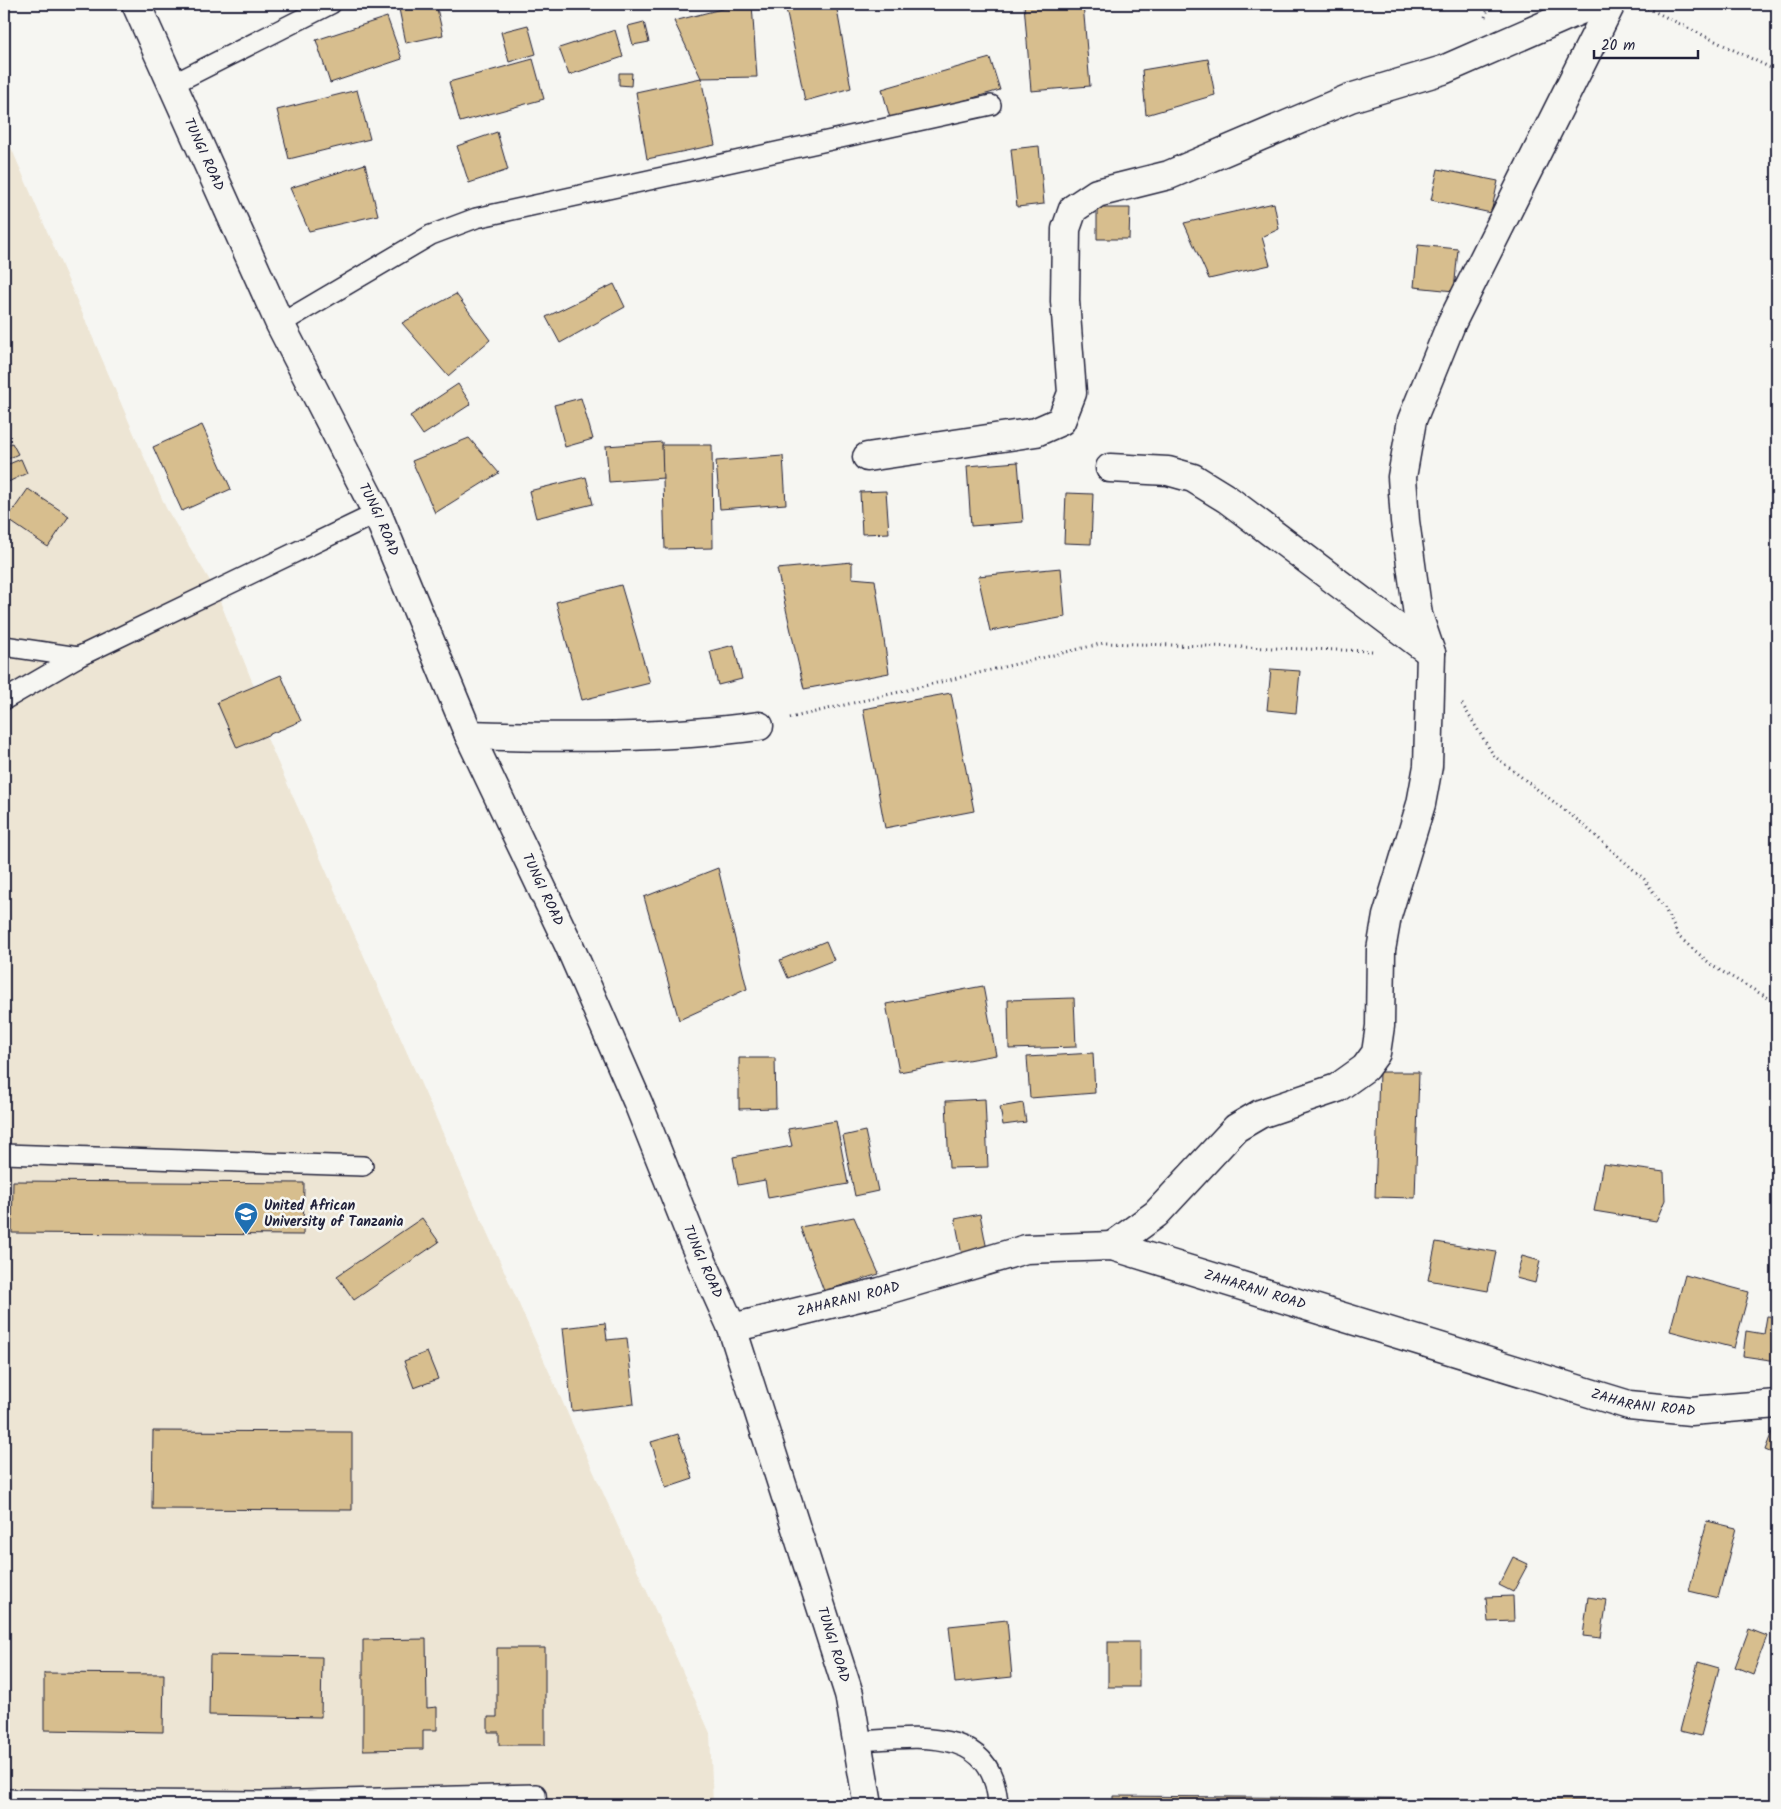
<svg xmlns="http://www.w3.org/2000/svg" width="1781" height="1809" viewBox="0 0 1781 1809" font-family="Kalam,sans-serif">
<rect width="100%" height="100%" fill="#f6f6f2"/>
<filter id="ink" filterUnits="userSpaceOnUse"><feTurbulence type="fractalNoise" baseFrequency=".02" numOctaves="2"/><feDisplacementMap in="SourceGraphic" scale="10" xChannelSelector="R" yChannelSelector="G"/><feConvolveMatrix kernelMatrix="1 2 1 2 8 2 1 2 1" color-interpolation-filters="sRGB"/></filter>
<g filter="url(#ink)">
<path fill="#ede5d4" d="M4,131l162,377 49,81 39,97 12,50 444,997 3,72h-709z"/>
<g fill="#d7be8e" stroke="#22223b">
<path d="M398,4h38l7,31 -37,8z"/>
<path d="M741,4h11l5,73 -56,1 -27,-57z"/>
<path d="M785,4h51l15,84 -46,13z"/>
<path d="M1024,4h59l7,82 -59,5z"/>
<path d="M387,17l15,42 -72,24 -14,-43z"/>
<path d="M644,22l5,20 -16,3 -5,-19z"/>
<path d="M528,25l8,29 -27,8 -8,-30z"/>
<path d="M615,30l8,27 -54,18 -10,-27z"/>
<path d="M990,58l10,32 -109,32 -9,-33z"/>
<path d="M533,59l11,40 -84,23 -11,-40z"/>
<path d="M1208,59l7,36 -69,20 -4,-45z"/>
<path d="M619,73h13l-1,13 -12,-1z"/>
<path d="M701,78l14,67 -68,14 -11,-67z"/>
<path d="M357,90l13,49 -81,20 -12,-49z"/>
<path d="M497,132l11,38 -39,13 -12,-37z"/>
<path d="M1039,146l5,58 -27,3 -6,-58z"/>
<path d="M365,164l13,51 -69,16 -19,-43z"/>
<path d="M1438,169l60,12 -7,32 -60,-13z"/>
<path d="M1274,203l5,26 -17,8 8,28 -61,14 -25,-56z"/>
<path d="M1097,208h33l-1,31h-32z"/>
<path d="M1418,245l40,4 -4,42 -40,-4z"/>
<path d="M614,284l11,23 -65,36 -14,-26z"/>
<path d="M456,294l34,46 -42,36 -46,-53z"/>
<path d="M458,384l13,20 -48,31 -13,-19z"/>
<path d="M581,398l12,41 -28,8 -11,-42z"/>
<path d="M202,425l29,64 -49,22 -29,-64z"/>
<path d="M469,438l30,35 -64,40 -23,-52z"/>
<path d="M662,442l2,36 -55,4 -3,-36z"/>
<path d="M12,443l6,11 -14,7v-14z"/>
<path d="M662,445h50l1,103 -48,1z"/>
<path d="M783,456l3,48 -66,5 -4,-48z"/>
<path d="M21,459l6,14 -23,11v-18z"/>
<path d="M1018,462l5,60 -52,4 -4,-60z"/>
<path d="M586,477l7,27 -57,14 -7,-27z"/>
<path d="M28,489l41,27 -21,31 -41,-28z"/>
<path d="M886,491l3,42 -27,1 -2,-42z"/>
<path d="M1066,493l27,1 -2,50 -27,-1z"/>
<path d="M852,562v16l23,2 14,93 -85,16 -27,-120z"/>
<path d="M1061,568l4,49 -75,14 -12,-55z"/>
<path d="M621,585l29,98 -68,17 -26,-98z"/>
<path d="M734,645l8,34 -24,6 -8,-34z"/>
<path d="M1271,669l29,2 -4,42 -29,-3z"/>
<path d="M281,675l20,46 -64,27 -20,-46z"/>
<path d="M951,693l23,118 -89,17 -22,-119z"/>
<path d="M718,868l29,121 -68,31 -35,-123z"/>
<path d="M826,941l8,19 -46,18 -8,-18z"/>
<path d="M983,986l13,69 -97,17 -13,-68z"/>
<path d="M1074,998l2,49 -67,2 -1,-49z"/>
<path d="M1093,1053l2,40 -65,5 -3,-41z"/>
<path d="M739,1058h36l1,50 -37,1z"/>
<path d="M1379,1072h40l-4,126 -40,-1z"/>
<path d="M985,1099l3,68 -39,1 -3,-67z"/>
<path d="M1023,1103l3,19 -23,3 -3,-18z"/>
<path d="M836,1121l12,63 -80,14 -3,-18 -27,5 -5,-28 59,-11 -4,-17z"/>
<path d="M865,1131l13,60 -23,5 -12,-60z"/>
<path d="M1603,1164l61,8 1,28 -9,21 -62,-10z"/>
<path d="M13,1181l291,2 -1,52 -291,-2z"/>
<path d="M980,1214l7,36 -25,5 -7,-36z"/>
<path d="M854,1217l25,57 -55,17 -24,-64z"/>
<path d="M422,1218l17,24 -85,58 -17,-24z"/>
<path d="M1436,1242l60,10 -8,39 -60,-11z"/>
<path d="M1522,1256l18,5 -5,22 -19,-5z"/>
<path d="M1685,1275l64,17 -15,56 -64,-17z"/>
<path d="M1767,1316l10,1v44l-34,-5 3,-25 18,3z"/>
<path d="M605,1323l2,17 20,-2 7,66 -62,7 -9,-83z"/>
<path d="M427,1352l11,27 -24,9 -10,-27z"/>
<path d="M1777,1419v36l-12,-5z"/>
<path d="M153,1431l199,1v78l-200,-1z"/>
<path d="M678,1434l15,45 -27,9 -15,-46z"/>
<path d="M1707,1521l29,7 -18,70 -29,-7z"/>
<path d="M1775,1556l2,1v14l-6,-1z"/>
<path d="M1513,1557l15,7 -15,28 -14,-7z"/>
<path d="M1513,1596l1,25 -26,1 -2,-25z"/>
<path d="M1588,1597l19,3 -6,38 -18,-2z"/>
<path d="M1007,1620l5,57 -57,6 -6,-57z"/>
<path d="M1749,1629l18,7 -14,38 -18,-7z"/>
<path d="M426,1639l1,69 10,-1v23h-14v19l-60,1v-110z"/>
<rect x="1108" y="1642" width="31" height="45"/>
<path d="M497,1648h48v97h-46v-13h-11v-15h9z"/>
<path d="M210,1655l112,2 -1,60 -112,-2z"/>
<path d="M1698,1662l21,6 -18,68 -21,-5z"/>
<path d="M44,1673l120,1 -1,58 -119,-2z"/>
<path d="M1113,1796l487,4v5h-487z"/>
</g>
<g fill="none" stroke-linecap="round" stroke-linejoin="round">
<g stroke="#22223b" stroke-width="22">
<g id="lane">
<path d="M171,85l160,-81"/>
<path d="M280,324l151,-89 45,-17 515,-113"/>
<path d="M4,646l74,11"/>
<path d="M4,700l74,-43 299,-144"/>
<path d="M4,1154l359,12"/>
<path d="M858,1741c57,-3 136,-17 140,64"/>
<path d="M4,1799l259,2 273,-7 1,11"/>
</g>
</g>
<g stroke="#22223b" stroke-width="31">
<g id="street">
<path d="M867,457l169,-25 25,-11 11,-28 -7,-92 1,-72 7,-20 24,-16 72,-18 181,-77 93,-28 151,-66"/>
<path d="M1110,468l58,3 25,7 34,21 204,154"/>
<path d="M469,735c97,3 194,4 290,-9"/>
<path d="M1112,1246l44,-32 80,-86 24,-14 77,-26 28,-20 11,-15 4,-27 1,-76 6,-34 34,-112 7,-38 3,-113 -13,-38 -13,-94 -3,-44 10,-57 39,-96 160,-320"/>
<path id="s1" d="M732,1328l148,-36 146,-43 86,-3 517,159 62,6 86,-7"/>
</g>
</g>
<g stroke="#22223b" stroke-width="31">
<g id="secondary">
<path id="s2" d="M136,4l144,320 97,189 92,222 100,210 69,158 55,138 39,87 117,366 19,111"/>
</g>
</g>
<g stroke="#22223b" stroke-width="3" stroke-dasharray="1 4" stroke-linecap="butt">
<path d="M1643,6l134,65"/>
<path d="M1485,17l5,-13"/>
<path d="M1462,704l32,52 86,66 64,57 20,28 15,30 35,30 63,36"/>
<path d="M790,718l314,-75 270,8"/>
</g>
<use href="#lane" stroke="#f6f6f2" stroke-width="19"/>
<use href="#street" stroke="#f6f6f2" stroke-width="28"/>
<use href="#secondary" stroke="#f6f6f2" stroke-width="28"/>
</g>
</g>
<defs>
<g id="university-pin" transform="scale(1.25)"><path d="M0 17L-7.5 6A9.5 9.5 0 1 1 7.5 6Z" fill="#1f6fb2" stroke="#f6f6f2"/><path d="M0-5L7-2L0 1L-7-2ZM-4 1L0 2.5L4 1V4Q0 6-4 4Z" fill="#fff"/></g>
</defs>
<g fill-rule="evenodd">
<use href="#university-pin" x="246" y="1214"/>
</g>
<g text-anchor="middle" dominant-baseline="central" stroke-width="5" stroke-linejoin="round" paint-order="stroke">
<g font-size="14" fill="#22223b" stroke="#f6f6f2">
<text stroke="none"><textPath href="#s2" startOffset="165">TUNGI ROAD</textPath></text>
<text stroke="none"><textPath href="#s2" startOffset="570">TUNGI ROAD</textPath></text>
<text stroke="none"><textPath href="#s2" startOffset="975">TUNGI ROAD</textPath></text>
<text stroke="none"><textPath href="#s2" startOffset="1380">TUNGI ROAD</textPath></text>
<text stroke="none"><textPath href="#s1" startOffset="540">ZAHARANI ROAD</textPath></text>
<text stroke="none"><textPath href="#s1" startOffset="120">ZAHARANI ROAD</textPath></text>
<text stroke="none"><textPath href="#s1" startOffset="945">ZAHARANI ROAD</textPath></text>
<text stroke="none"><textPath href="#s2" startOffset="1785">TUNGI ROAD</textPath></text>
</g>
<g font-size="14" font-weight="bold" fill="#22223b" stroke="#f6f6f2" text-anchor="start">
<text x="264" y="1206">United African<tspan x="264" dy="16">University of Tanzania</tspan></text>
</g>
</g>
<rect width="1781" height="1809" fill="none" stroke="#f6f6f2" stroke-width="20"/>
<rect x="10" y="10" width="1761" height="1789" fill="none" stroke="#22223b" stroke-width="2" filter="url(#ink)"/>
<path d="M1594 50v8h104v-8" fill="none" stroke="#22223b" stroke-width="2.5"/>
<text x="1601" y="50" font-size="15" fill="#22223b" stroke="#f6f6f2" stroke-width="4" paint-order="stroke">20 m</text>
</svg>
